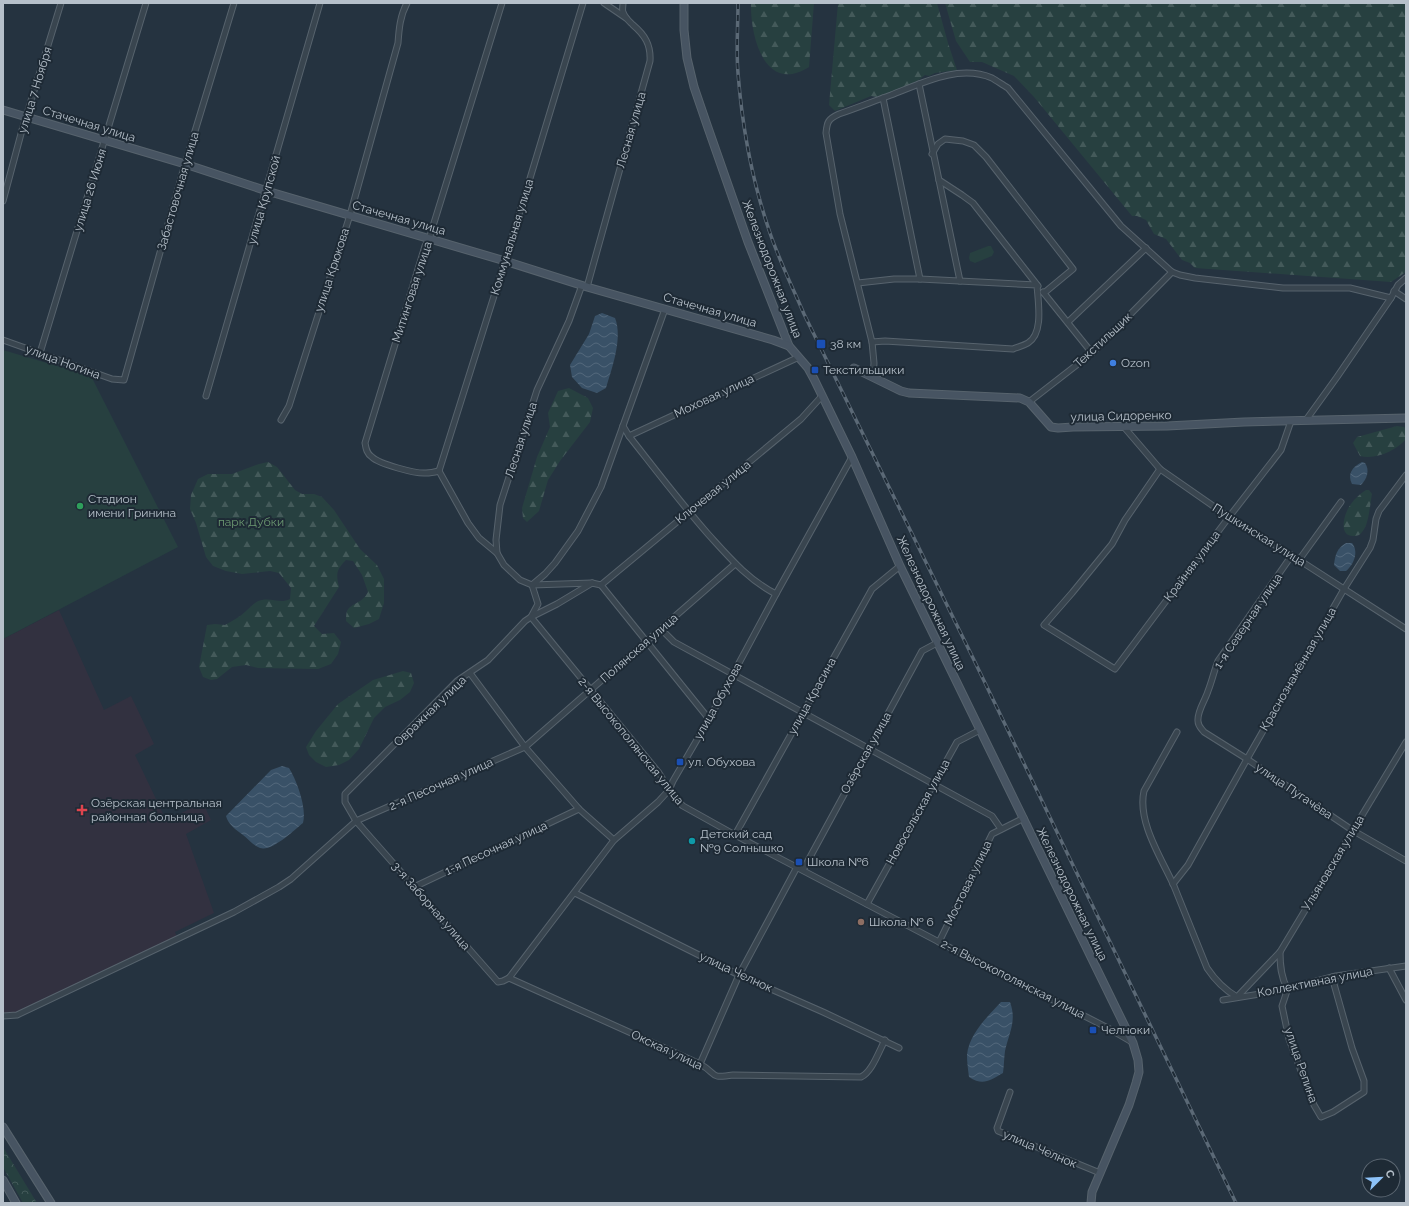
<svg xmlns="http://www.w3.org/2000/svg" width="1409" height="1206" viewBox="0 0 1409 1206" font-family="Raleway,sans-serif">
<defs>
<pattern id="forest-firs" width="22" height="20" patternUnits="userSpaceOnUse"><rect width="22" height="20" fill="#274040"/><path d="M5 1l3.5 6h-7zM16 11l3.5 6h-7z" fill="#445a5a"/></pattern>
<pattern id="park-crowns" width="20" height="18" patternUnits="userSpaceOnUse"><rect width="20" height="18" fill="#274040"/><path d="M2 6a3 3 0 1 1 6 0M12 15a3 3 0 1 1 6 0" fill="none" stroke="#445a5a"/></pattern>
<pattern id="water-waves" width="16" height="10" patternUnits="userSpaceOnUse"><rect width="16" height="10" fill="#395167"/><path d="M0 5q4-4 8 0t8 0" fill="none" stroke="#53687b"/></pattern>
</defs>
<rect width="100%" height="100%" fill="#253340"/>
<path fill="#323140" d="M59,610l45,100 27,-14 23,48 -19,11 31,65 37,-17 8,17 -25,14 28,79 -39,19 2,5 -174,82v-380z"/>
<g fill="url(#forest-firs)">
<path d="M751,3h63l-5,64c-44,28 -59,-31 -58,-64z"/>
<path d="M838,3h99l11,40 9,27 -22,3 -6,3 -4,-1 -11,9 -37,13 -6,-1 -36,15 -6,-6z"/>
<path d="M945,3h461v269l-15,10 -196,-14 -5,-5 -8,-3 -16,-21 -12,-5 -8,-14 -9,-4h-5l-98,-119 -20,-21 -32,-14h-12l-14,-21z"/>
<path d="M569,388l19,10 5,10 -3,14 -30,39 -12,19 -9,31 -12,11 -4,-4 -1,-10 15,-51 13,-30 -2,-14 10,-22z"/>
<path d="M1397,426l7,1 2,2v10c-10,12 -31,21 -46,17l-7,-13 4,-6z"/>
<path d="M268,462l9,5 18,23 7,4h12l8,3 12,13 26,39 17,16 7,14v24l-5,16 -10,5 -15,4 -8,-7c0,-3 0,-7 1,-10 5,-9 15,-7 21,-19l-6,-17 -9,-14 -7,-1c-10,10 -10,14 -7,27l-25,39 8,8 12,-1 7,9 -3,12 -7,10 -13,5 -60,-1 -12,-3 -14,2 -15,12 -6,1 -8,-3 -4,-10 8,-42 8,-1 10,1c7,-4 15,-8 21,-14 5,-4 9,-10 16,-11 11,-2 18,4 28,-1l1,-11 -12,-15 -9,-2 -28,3 -16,-3 -13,-5 -7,-9 -10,-34 -6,-14 1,-14 7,-16 10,-5h24l27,-10z"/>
<path d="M1366,490h3l3,4c-2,10 -3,31 -10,38 -2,3 -5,4 -8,4 -16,1 -10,-21 -5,-29 4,-7 11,-13 17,-17z"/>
<path d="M403,671l8,2 3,10 -4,9 -10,8 -15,7 -11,11 -15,31 -10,11 -10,5 -13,2 -10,-5 -7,-7 -3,-8 10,-16 22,-27 35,-24z"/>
</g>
<path fill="url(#park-crowns)" d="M3,1147l34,56h-14l-20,-36z"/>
<g fill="#274040">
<path d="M988,246h3l3,6 -2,4 -17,7 -5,-2 -1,-3 1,-5z"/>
<path d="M3,350l88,26 87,171 -175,92z"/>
</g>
<g fill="url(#water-waves)">
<path d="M602,313l13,5c8,20 -3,50 -9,70l-9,5 -15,-5 -10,-11 -2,-12 19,-31 6,-18z"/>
<path d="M1362,462l3,1c5,7 2,16 -4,22l-9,-1c-5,-10 0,-17 10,-22z"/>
<path d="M1346,543h6c7,9 2,21 -6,28h-6l-6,-6c1,-10 3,-17 12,-22z"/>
<path d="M282,766l7,2c8,13 18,40 14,55 -9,7 -31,29 -43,25 -6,-2 -12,-9 -17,-13 -7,-5 -15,-11 -17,-19l45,-46z"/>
<path d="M1001,1002h9c7,19 -1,31 -5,49 -1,7 -1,15 -2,22 -14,8 -20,13 -34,4 -1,-7 -2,-15 -2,-22 2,-21 21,-39 34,-53z"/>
</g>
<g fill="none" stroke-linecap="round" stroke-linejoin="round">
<g stroke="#57636d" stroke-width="7">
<g id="street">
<path d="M604,3l22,15"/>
<path d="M919,84l41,197"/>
<path d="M883,98l37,181"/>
<path d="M932,154l6,-10 7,-5 18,2 11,4 12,12 87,112 -29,24"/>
<path d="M939,180l23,15 11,8 65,83"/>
<path d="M3,201l19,-71 39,-127"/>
<path d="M858,283l36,-4h26l117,6c1,17 7,48 -9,58 -5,3 -11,4 -15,6l-128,-8 -13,1"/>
<path d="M582,285l-13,36 -32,69 -37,115 -4,35 1,13 7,12 16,15 12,5 60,-2 9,2"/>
<path d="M587,287l63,-226c1,-16 -5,-26 -17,-36 -4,-4 -8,-7 -10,-13 -1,-2 0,-6 0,-9"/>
<path d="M1394,291l12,8"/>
<path d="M1043,292l49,61"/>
<path d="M665,309l-64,178 -23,44 -23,32 -10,11 -13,11 6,19 -7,13 -6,4 -37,39 -31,21 -112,113v8l11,19 142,161 5,-1 6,-3 105,-138 44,-38 11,-12 4,-9 36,-62 67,-125 76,-137"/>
<path d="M1068,322l78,-74"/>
<path d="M3,340l109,39 12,1 61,-216 49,-161"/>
<path d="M40,353l106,-350"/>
<path d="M873,376l1,-13 -2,-21 -32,-128 -14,-81c1,-11 2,-14 13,-19 18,-6 35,-13 52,-19 31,-12 68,-31 101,-17 5,3 11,7 16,10l113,138 51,46 8,3 15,3 88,10h67l41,10"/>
<path d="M206,396l114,-393"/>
<path d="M1029,402l63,-49 80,-81"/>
<path d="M281,420l8,-14 61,-191 48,-172c1,-14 2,-27 9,-40"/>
<path d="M1306,420l31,-43 54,-79 7,-13 8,-7"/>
<path d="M623,426l6,10c26,33 51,66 79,98 20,22 40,46 68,60"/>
<path d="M1124,427l36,42 69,48 70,43 107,69"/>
<path d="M629,436l170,-79"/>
<path d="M1160,469l-35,51 -13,24 -40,49 -28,32 71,44 114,-152 52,-67 10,-29"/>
<path d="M439,471c-4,1 -9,2 -13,2 -10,1 -47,-9 -54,-16 -5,-3 -6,-8 -7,-14l60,-197 4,-7 73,-236"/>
<path d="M439,471l66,-210 78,-258"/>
<path d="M439,471l29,52 11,15 18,15"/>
<path d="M1292,555l-74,106c-4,10 -6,20 -10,30 -3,10 -11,20 -10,30 0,5 3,7 6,11l43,27 105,71 54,31"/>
<path d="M1299,560l42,-58"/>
<path d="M592,583l-35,21 -26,13 128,156 17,27 7,6 52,29 204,107 169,86 24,14"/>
<path d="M601,585l200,-166 21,-23"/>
<path d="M601,585l108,134"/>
<path d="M661,629l13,13 318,174 9,13"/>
<path d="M470,673l55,74 54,62 35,31"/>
<path d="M1177,732l-33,59c-7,31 18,68 30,95 11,27 22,55 33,82 8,12 18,22 30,29l43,-45"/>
<path d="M735,835l137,-246 28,-23"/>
<path d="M803,870l119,-219 15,-8"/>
<path d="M1173,884l15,-19 59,-106 97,-170 26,-41 3,-8 3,-21 3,-8 27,-36"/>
<path d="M414,887l165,-78"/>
<path d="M575,893l164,82 84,37 76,36"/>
<path d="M867,904l90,-162 23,-12"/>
<path d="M939,942l53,-108 32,-16"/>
<path d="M1389,968l17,32"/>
<path d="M509,978l191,86c18,10 8,15 33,11l128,2c11,-5 18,-26 24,-37"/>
<path d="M1287,988c-6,-11 -7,-22 -7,-36l126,-210"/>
<path d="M1288,988l-6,18 7,33 25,66 7,12 12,-5 31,-20v-11l-12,-33 -20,-71"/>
<path d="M1223,1000l55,-9 58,-15 70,-10"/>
<path d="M3,1016l14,-1 217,-103 45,-25 12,-8 65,-58 169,-74 210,-183"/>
<path d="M700,1064l39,-89 58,-108"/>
<path d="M1010,1092l-13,36 1,3 102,42"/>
</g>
</g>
<g stroke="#57636d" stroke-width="9">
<g id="secondary">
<path d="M684,3v27l3,28 7,29 13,38 41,117 41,104 19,22 6,11 38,78 48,109 233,477 5,17 1,12 -3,11 -7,22 -37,87 -1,11"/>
<path d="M3,110l182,54 82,27 238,70 82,26 186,53 16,6"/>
<path d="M854,368l47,23 8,2 111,5 9,4 22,25 7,1 15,-1 94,-1 77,-4 162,-4"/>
<path d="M3,1127l48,76"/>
<path d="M3,1180l13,23"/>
</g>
</g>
<use href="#street" stroke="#39454f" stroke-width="5"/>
<use href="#secondary" stroke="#475462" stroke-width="7"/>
<g stroke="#5b6976" stroke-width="3.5">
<path id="rail" d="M738,3c0,23 -2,47 0,70 4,52 14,107 31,157 9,28 23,56 35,84l169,344 263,545"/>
</g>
<use href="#rail" stroke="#1e2a35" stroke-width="2" stroke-dasharray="6" stroke-linecap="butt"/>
</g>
<g fill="#1a4fb4" stroke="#1e2a35" stroke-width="1.5">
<rect x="816" y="339" width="10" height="10" rx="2"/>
<rect x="811" y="366" width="8" height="8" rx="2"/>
<rect x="676" y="758" width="8" height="8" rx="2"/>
<rect x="795" y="858" width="8" height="8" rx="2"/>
<rect x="1089" y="1026" width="8" height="8" rx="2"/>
</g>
<circle fill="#3f7fe0" stroke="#1e2a35" stroke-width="1.5" cx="1113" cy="363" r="4"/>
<circle fill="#2e9e5b" stroke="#1e2a35" stroke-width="1.5" cx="80" cy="506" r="4"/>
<path fill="#e0444e" stroke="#1e2a35" stroke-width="1.5" d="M80 804h4v4h4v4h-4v4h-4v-4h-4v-4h4z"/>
<circle fill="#0f9aa8" stroke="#1e2a35" stroke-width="1.5" cx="692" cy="841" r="4"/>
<circle fill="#8d6e63" stroke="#1e2a35" stroke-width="1.5" cx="861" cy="922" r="4"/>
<g text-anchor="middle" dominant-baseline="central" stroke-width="4" stroke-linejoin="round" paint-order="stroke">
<g font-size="12" fill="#b6c0ca" stroke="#1e2a35">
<text transform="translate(35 90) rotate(-73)">улица 7 Ноября</text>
<text transform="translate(89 124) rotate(17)">Стачечная улица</text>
<text transform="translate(631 130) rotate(-74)">Лесная улица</text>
<text transform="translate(90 190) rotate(-73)">улица 26 Июня</text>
<text transform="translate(178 191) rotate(-74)">Забастовочная улица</text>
<text transform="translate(264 200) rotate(-74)">улица Крупской</text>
<text transform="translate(399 218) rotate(16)">Стачечная улица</text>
<text transform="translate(512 237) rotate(-73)">Коммунальная улица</text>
<text transform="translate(772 269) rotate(69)">Железнодорожная улица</text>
<text transform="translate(332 270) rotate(-72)">улица Крюкова</text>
<text transform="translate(412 292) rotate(-72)">Митинговая улица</text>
<text transform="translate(710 310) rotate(16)">Стачечная улица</text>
<text transform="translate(1103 340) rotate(-43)">Текстильщик</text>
<text transform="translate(63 362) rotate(20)">улица Ногина</text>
<text transform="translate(714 396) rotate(-25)">Моховая улица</text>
<text transform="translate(1121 416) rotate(-1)">улица Сидоренко</text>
<text transform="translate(521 440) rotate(-72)">Лесная улица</text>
<text transform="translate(713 492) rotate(-39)">Ключевая улица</text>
<text transform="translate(1259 535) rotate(32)">Пушкинская улица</text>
<text transform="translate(1192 566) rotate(-53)">Крайняя улица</text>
<text transform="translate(931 603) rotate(65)">Железнодорожная улица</text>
<text transform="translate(1248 621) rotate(-56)">1-я Северная улица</text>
<text transform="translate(639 648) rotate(-41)">Полянская улица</text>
<text transform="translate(1298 669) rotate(-60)">Краснознамённая улица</text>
<text transform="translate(812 696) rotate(-61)">улица Красина</text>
<text transform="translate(718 701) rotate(-61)">улица Обухова</text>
<text transform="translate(430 711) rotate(-44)">Овражная улица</text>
<text transform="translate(631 741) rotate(51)">2-я Высокополянская улица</text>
<text transform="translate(866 753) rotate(-61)">Озёрская улица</text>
<text transform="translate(441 784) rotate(-24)">2-я Песочная улица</text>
<text transform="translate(1294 791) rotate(34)">улица Пугачёва</text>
<text transform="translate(918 812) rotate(-61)">Новосельская улица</text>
<text transform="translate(496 848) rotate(-25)">1-я Песочная улица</text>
<text transform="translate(1333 863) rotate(-59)">Ульяновская улица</text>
<text transform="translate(968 883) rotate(-64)">Мостовая улица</text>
<text transform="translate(1072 894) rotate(64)">Железнодорожная улица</text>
<text transform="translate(431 906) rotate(49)">3-я Заборная улица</text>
<text transform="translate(736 972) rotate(25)">улица Челнок</text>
<text transform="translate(1013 979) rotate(27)">2-я Высокополянская улица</text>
<text transform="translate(1315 982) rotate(-11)">Коллективная улица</text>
<text transform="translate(667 1050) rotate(25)">Окская улица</text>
<text transform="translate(1301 1065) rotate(71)">улица Репина</text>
<text transform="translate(1040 1149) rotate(23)">улица Челнок</text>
</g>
<g font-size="12" fill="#b6c0ca" stroke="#1e2a35" text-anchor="start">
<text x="830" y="344">38 км</text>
<text x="1121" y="363">Ozon</text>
<text x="823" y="370">Текстильщики</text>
<text x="88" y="499">Стадион<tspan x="88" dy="14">имени Гринина</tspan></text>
<text x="688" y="762">ул. Обухова</text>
<text x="91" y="803">Озёрская центральная<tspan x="91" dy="14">районная больница</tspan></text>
<text x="700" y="834">Детский сад<tspan x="700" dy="14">№9 Солнышко</tspan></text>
<text x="807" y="862">Школа №6</text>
<text x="869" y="922">Школа № 6</text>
<text x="1101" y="1030">Челноки</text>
</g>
<g font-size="12" fill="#6d9b72" stroke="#1e2a35">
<text x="251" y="522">парк Дубки</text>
</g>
</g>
<rect width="1409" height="1206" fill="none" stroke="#b6c0ca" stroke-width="8"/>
<g transform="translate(1381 1178) rotate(66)"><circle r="19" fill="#1e2a35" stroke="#5b6671"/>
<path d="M0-3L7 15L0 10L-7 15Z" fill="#8dc2f8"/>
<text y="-6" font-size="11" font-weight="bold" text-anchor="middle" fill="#b6c0ca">С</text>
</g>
</svg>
